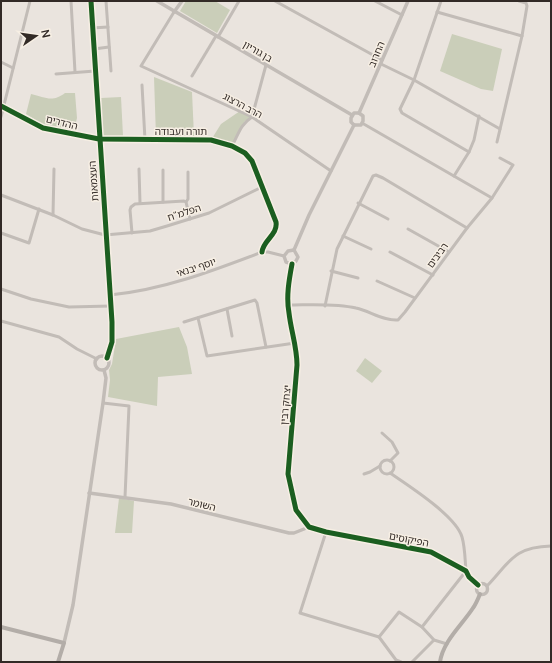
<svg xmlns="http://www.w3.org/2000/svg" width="552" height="663" viewBox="0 0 552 663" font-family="Manrope,'Noto Sans Hebrew',sans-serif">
<rect width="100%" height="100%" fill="#eae4de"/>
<g fill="#caceb9">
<path d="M186,1h29l15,9 -13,23 -37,-22z"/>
<path d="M452,34l50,15 -9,42 -12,-2 -41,-18z"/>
<path d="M154,77l38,15 2,44 -38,1z"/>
<path d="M65,93h10l2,25 -3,12 -27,-3 -21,-13 5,-20c14,3 21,9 34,-1z"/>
<path d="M121,97l2,39 -20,1 -2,-39z"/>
<path d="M240,111l12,6 -7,4 -13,25 -21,-6 10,-16z"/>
<path d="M179,327l8,20 5,27 -34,3 -1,29 -49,-9 2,-17 -1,-10 3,-6 4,-25z"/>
<path d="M365,358l17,13 -10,12 -16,-12z"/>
<path d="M119,498l15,3 -2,32h-17z"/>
</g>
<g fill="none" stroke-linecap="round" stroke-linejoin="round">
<g stroke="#c2bcb7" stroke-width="3">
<path d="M71,1l4,71"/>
<path d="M106,1l5,70"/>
<path d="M275,1l107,59"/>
<path d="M375,1l27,14"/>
<path d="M441,1l-27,79 -14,29 2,4 67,39"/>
<path d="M174,12l-33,54 111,51 79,54"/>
<path d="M437,12l85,24"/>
<path d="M92,28l16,-1"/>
<path d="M218,37l21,-36"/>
<path d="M94,49l15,-2"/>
<path d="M1,62l12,6"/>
<path d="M381,64l33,16 86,49"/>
<path d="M56,74l39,-3"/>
<path d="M192,76l24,-40"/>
<path d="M142,85l3,55"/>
<path d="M1,117l29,-116"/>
<path d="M362,123l130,75"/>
<path d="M99,139l112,1 27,8 7,5 7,8 24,61c2,13 -13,18 -14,30"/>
<path d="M497,142l25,-106 5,-30 -1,-3 -7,-2"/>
<path d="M232,146c7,-13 8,-21 20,-29l14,-52"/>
<path d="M139,169l1,34"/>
<path d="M163,170v32"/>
<path d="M454,176l15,-24 5,-12 5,-24"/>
<path d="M1,195l52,20 29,14 23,6 45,-4 17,-5 42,-13 53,-26"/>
<path d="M186,202l2,-3v-27"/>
<path d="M358,203l30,16"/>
<path d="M53,215l1,-46"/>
<path d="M408,229l41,23"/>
<path d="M1,233l28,10 10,-34"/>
<path d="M132,233l-2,-23 1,-3 4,-3 49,-3 2,1 4,17"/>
<path d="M343,236l28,13"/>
<path d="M390,252l43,23"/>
<path d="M331,271l27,7"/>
<path d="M377,281l38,17"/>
<path d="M1,289l30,10 38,8 42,-1"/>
<path d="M110,295c53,-5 102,-24 152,-43h6l16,4"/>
<path d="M288,305c21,0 47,-2 68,3 14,3 27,13 42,12l7,-8 62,-84 25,-30 21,-33 -13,-7"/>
<path d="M325,306l12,-57 36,-73 3,-1 7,3 84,50"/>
<path d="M227,309l5,27"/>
<path d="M198,318l9,38 88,-13"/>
<path d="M1,321l58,16 18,12 20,10"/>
<path d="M184,322l71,-22 2,3 9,44"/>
<path d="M103,403l26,3 -4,91"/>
<path d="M382,433l10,9 6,11 -8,8"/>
<circle cx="387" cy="467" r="7"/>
<path d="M390,473c19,13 66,43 72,64 3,10 3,23 4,34l-44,56"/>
<path d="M364,474l6,-2 10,-6"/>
<path d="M326,532l-26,81 79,24 17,23 5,2"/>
<path d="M487,586c23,-24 26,-39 64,-40"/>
<path d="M379,637l20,-25 23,15 12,13 13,4"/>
<path d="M412,662l22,-22"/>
</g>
<g stroke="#c2bcb7" stroke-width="3.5">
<path d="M91,1l21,321v20l-5,16"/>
<path d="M157,1l195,114"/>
<path d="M174,12l8,-11"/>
<path d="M1,106l42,22 56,11"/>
<path d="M359,113l49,-112"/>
<path d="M354,125h7l2,-4v-5l-4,-3"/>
<path d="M354,125l-3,-3v-4l3,-5h5"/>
<path d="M294,250l15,-35 45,-90"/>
<path d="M292,264c-3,16 -6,33 -3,49 2,18 8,34 8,52l-9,109 8,36 13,17 17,5 105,20 35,19 3,6 9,8"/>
<path d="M292,264l-6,-2 -2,-6 4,-5 6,-1"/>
<path d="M292,264l4,-3 2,-4 -4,-7"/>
<circle cx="102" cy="363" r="7"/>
<path d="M89,493l82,11 118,29h5l15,-6"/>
<circle cx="482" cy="589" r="5.5"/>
<path d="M64,643l9,-38 30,-202 3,-25 -2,-8"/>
</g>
<g stroke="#b3ada8" stroke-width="4">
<path d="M1,627l63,16 -6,19"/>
<path d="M440,662c3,-21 22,-37 33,-54 3,-4 5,-9 7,-14"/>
</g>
<g stroke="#f7efe4" stroke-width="8">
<g id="cycleway">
<path d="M91,1l21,321v20l-5,16"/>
<path d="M1,106l42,22 56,11 112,1 21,6 13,7 7,8 24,61c2,13 -13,18 -14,30"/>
<path d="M292,264c-3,16 -6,33 -3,49 2,18 8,34 8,52l-9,109 8,36 13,17 17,5 105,20 35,19 3,6 9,8"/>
</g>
</g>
<use href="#cycleway" stroke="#1b5e20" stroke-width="5"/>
</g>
<g text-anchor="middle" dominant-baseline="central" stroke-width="3" stroke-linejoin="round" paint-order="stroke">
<g font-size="10" fill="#322a26" stroke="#f7efe4">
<text transform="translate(258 51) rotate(30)">בן גוריון</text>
<text transform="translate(376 54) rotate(-67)">החרוב</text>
<text transform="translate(243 105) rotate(28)">הרב הרצוג</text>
<text transform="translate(62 122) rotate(14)">ההדרים</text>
<text x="181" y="131">תורה ועבודה</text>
<text transform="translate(93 181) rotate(-94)">העצמאות</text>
<text transform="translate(184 212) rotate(-18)">הפלמ"ח</text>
<text transform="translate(437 255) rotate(-54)">רביבים</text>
<text transform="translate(196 267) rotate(-18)">יוסף יבנאי</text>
<text transform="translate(285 405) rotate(-85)">יצחק רבין</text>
<text transform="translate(202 504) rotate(14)">השומר</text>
<text transform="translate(409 539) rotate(11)">הפיקוסים</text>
</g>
</g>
<rect width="552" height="663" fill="none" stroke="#322a26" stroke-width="4"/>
<g transform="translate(36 36) rotate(77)" stroke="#f7efe4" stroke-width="3" paint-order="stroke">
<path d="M0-3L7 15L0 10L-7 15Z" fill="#322a26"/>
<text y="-6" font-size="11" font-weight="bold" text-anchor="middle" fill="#322a26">N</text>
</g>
</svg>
